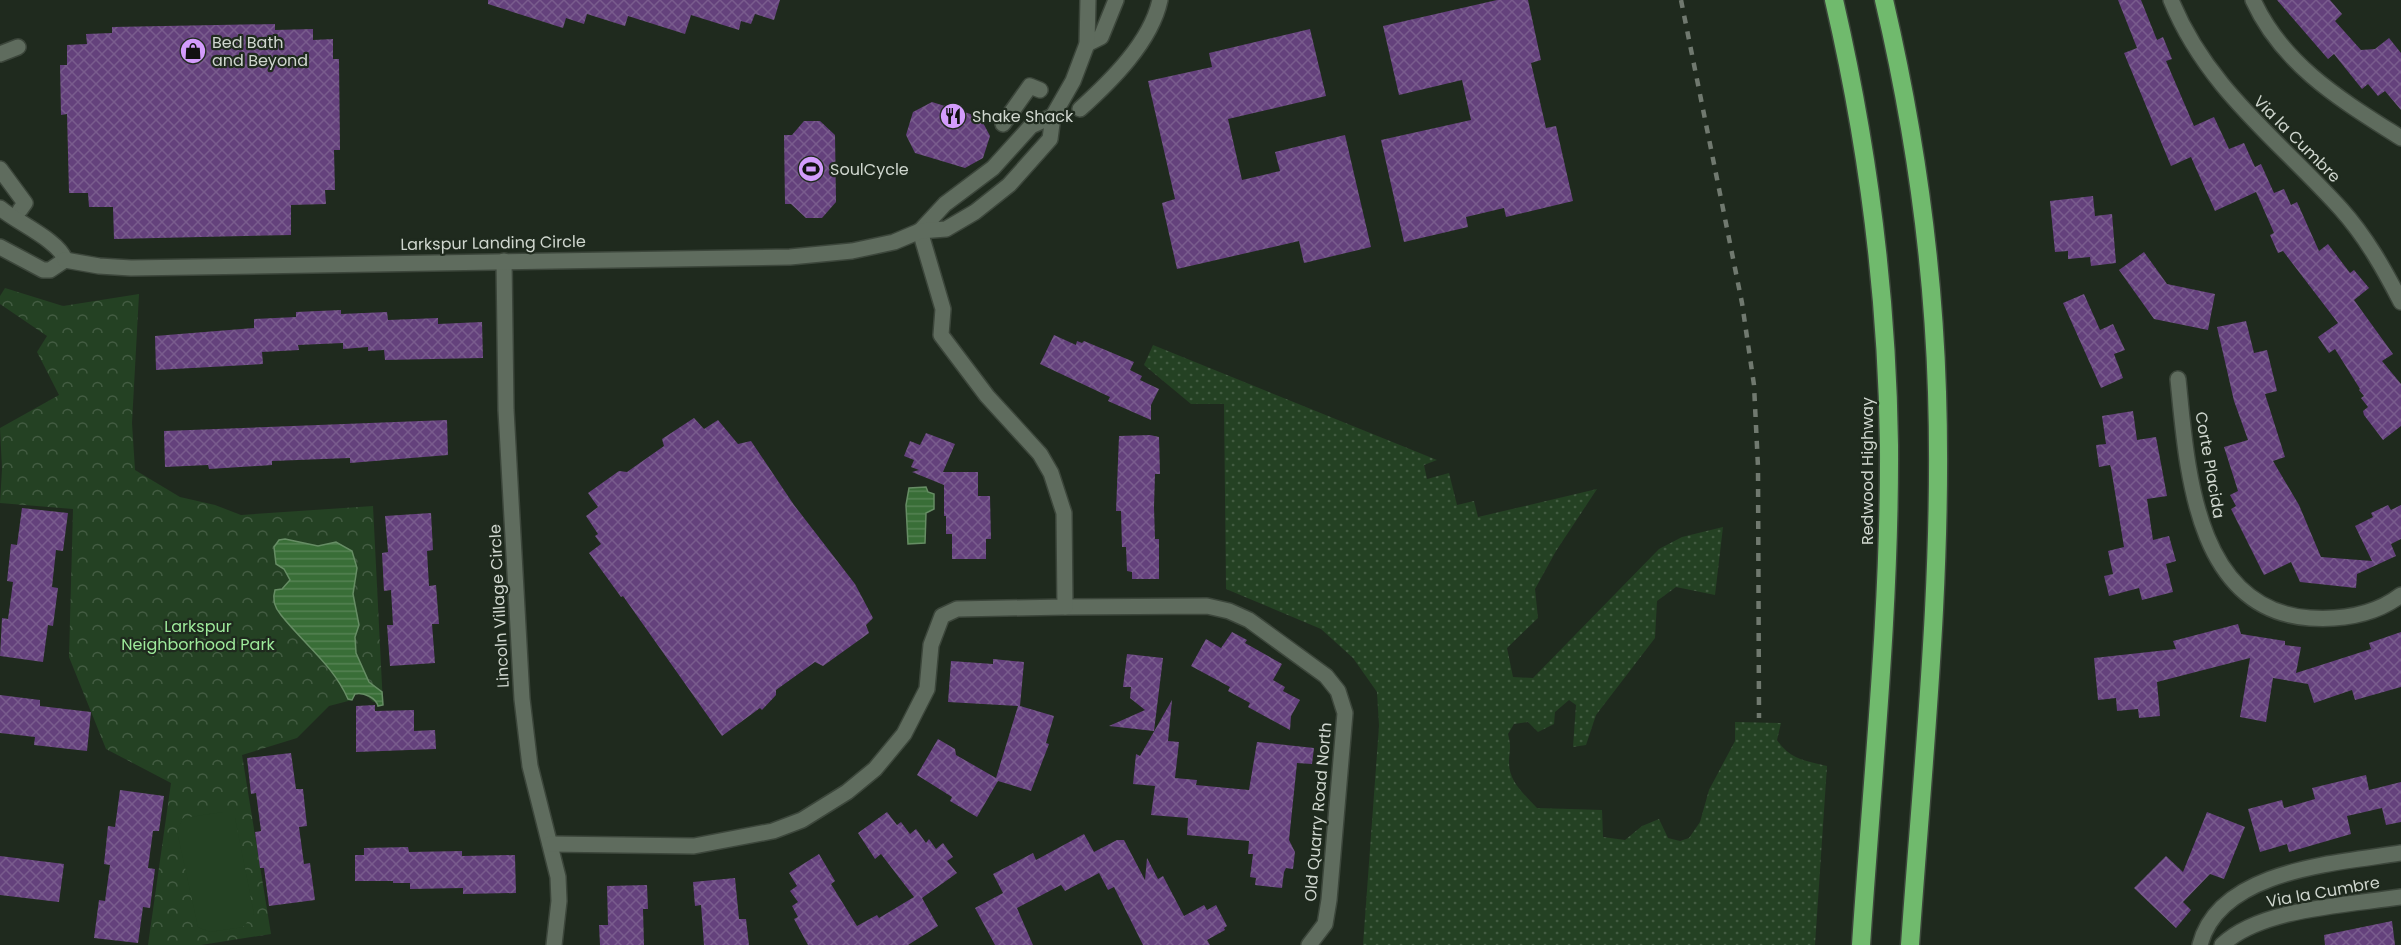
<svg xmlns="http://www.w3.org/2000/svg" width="2401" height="945" viewBox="0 0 2401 945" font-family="Poppins,sans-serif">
<defs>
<pattern id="grass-dots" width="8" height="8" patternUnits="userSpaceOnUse" patternTransform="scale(1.5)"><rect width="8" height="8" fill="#244123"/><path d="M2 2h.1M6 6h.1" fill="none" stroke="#435c42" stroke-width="1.8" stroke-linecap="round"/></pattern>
<pattern id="park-crowns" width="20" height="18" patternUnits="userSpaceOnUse" patternTransform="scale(1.5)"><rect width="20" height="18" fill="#244123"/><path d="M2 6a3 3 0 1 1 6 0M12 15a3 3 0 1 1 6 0" fill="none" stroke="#435c42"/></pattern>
<pattern id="water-rules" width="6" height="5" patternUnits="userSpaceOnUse" patternTransform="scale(1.5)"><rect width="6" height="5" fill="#396e37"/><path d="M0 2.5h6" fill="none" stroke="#558253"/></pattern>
<pattern id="building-cross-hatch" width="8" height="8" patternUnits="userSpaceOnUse" patternTransform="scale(1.5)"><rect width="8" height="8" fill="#64417c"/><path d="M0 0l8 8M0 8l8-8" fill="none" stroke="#795c8d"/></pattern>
</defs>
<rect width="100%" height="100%" fill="#1f2a1e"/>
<path fill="url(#grass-dots)" d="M1153,345l284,115 -13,5 3,14 22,-6 8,32 17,-4 4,16 119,-28 -41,62 -21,38 3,29 -31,30 6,29 20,1 126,-129 23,-12 41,-10 -8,68 -39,-8 -19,14 -2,37 -59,77 -10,30 -13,2 3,-42 -7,-5 -14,12 -1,12 -16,8 -10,-10 -14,2 -6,10c4,15 1,15 1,29 0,19 16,32 28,45l65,2 1,27 22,3 17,-14 17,-7 9,19 12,3 9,-3 11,-16 9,-32 26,-49v-19l46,1 -4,17c12,19 29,21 50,26l-12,179h-452l16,-219 -2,-34 -24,-34 -32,-29 -95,-40 -2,-185h-33l-47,-39z"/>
<path fill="url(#park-crowns)" d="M5,288l58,18 76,-12 -7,129 3,47 45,27 35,8 26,10 132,-9 10,199 -5,1 -1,-4h-4l-8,-8h-10l-3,6 -23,6 -32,32 -55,17 29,179 -70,11h-53l23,-162 -65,-34 -37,-92 4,-148 -73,-6 2,-34 -2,-41 59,-33 -22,-43 10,-16 -47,-32v-8z"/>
<path fill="#244123" d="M223,812l12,6 19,96 -11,13 -33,5 -12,-5 -21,-96 6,-13z"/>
<g fill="url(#water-rules)" stroke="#668d64" stroke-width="1.5">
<path d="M926,487l2,5 6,2v15l-8,4 -1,30 -17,1 -2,-39 3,-17z"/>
<path d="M285,539l33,7 18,-4 16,9 5,17 -4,26 6,31 -4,12 1,16 13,29 13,10 1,13 -5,1c-2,-8 -14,-14 -23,-12l-3,6 -4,-1c-15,-34 -44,-55 -67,-84 -6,-7 -9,-16 -6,-25l7,-1 8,-9 -6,-11 -8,-5 -2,-17 5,-7z"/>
</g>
<g fill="url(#building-cross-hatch)">
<path d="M488,0h292l-6,20 -19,-6 -4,10 -10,-3 -2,9 -48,-15 -6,19 -57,-18 -3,10 -38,-12 -3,10 -18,-6 -3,10 -75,-24z"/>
<path d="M1497,0h31l13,60 -10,3 15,65 10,-2 17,75 -67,16 -2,-9 -38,9 2,10 -64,15 -23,-102 90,-20 -9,-40 -63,15 -16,-69z"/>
<path d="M2118,0h23l16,40 6,-3 9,22 -6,2 28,65 20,-9 15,32 15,-6 11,24 6,-3 13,29 10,-4 7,16 6,-3 22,49 9,-7 22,29 4,-3 15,18 -15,12 39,54 -11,7 19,23v42l-18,14 -19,-25 -1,-4 5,-4 -7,-9 3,-2 -5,-6 1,-1 -25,-40 -6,4 -11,-16 20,-14 -55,-72 -5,2 -8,-18 4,-2 -18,-41 -41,19 -24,-54 -20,9 -47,-113 13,-5z"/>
<path d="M2277,0h53l12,14 -7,7 26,29 14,-1 14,-11 12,15v57l-16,-19 -7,5 -10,-12 -6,5 -28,-35 -6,5z"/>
<path d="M275,24v6l38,-1v11l20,-1v20h6l1,91h-6l1,40h-10l1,14 -35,1v30l-177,4 -1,-32h-24l-1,-14h-19l-2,-79 -6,1 -1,-50h7v-20l20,-1 -1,-10 26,-1v-6z"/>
<path d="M1310,29l16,67 -98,23 14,61 38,-9 -5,-19 70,-17 26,112 -67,16 -5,-22 -122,28 -15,-66 13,-4 -27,-118 64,-14 -3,-14z"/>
<path d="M932,102l48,15 10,19 -7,22 -18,10 -50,-15 -9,-18 7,-23z"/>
<path d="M804,121h16l15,14 1,67 -14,16h-16l-15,-14h-6l-1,-69h8z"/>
<path d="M2093,196l2,20 17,-2 4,49 -25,3 -1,-9 -22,2v-8l-13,1 -5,-51z"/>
<path d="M2144,252l23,32 48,10 -7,36 -54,-11 -35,-49z"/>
<path d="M2084,294l16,36 13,-6 12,26 -11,4 9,24 -22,10 -38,-85z"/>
<path d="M341,310v4l46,-2 1,8 50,-2v6l44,-2 1,36 -98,2 -1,-10 -16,1v-4l-25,2v-6l-45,2 1,5 -37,2 1,12 -107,6 -1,-34 99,-8v-9l42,-2v-5z"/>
<path d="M2246,321l8,32 13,-3 10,41 -12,3 20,63 -12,4 26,44 22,52 51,4 -17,-35 18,-9 -2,-4 17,-8 3,5 10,-5v34l-10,5 5,12 -39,18 -1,14 -56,-6 -9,-20 -27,13 -33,-66 5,-3 -6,-11 8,-4 -14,-44 24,-7 -14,-39 -17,-74z"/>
<path d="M1054,335l22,10 1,-4 5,2 2,-2 50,21 -4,8 12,6 -2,4 19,9 -8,16v15l-43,-19 2,-4 -70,-33z"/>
<path d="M2133,411l4,29 19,-3 11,59 -20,3 6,41 16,-4 7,25 -10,3 7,28 -31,8 -3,-12 -30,8 -5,-20 9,-2 -5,-23 16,-4 -13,-79 -1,-3 -11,2 -3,-22 10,-1 -4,-28z"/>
<path d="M694,418l10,11 14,-9 20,24 13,-3 43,64 61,79 18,34 -7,7 3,8 -46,33 -8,-4 -39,28v5l-14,15 -2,-2 -38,28 -99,-140 -2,1 -32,-44 12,-9 -6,-8 3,-2 -12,-18 12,-9 -10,-14 31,-22 8,1 37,-26 -2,-7z"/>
<path d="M447,420l1,35 -98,8v-5l-78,3v4l-63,4 -1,-4 -43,2 -1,-36z"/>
<path d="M926,433l29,11 -12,28h35v24h12l1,43h-5v20h-34v-25h-6v-18h-2v-31l-32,-13 7,-2 -8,-3 3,-7 -10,-4 6,-15 10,4z"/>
<path d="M1150,435l9,2 1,37h-5l-1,33 1,32h4v40h-27v-7l-5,-1 -1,-24h-4l-1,-36h-5l3,-75z"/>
<path d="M22,508l46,5 -5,38 -7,-1 -4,37 6,1 -5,38 -5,-1 -5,37 -43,-6 2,-38 6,1 5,-37 -6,-1 4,-37 6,1z"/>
<path d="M431,513l2,37 -6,1 2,35 7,-1 3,39h-7l3,39 -45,3 -3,-41h6l-2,-35 -7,1 -2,-38 6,-1 -3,-36z"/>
<path d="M2238,624l3,10 44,7v4l16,2 -5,26 75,-24 -2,-6 32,-11v55l-46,13 -3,-10 -38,13 -6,-19 -35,-6 -7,44 -26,-5 10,-59 -93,24 3,34 -21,2 -1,-9 -21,2 -1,-13 -18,2 -4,-42 82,-9 -3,-8z"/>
<path d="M1232,632l15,8 -2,3 37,21 -9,16 12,7 -2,4 17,9 -9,16 -1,14 -42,-23 2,-4 -22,-12 2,-4 -39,-21 15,-27 15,9z"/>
<path d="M1127,654l36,4 -9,73 -45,-5 36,-16 -15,-12 1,-11h-8z"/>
<path d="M993,659l31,3 -4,44 34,10 -8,27 3,1 -18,47 -33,-10 -21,36 -27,-16 2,-4 -35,-22 21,-36 17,10 1,6 40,23 22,-72 -70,-4 3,-41 42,3z"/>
<path d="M0,695l40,5v6l51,6 -4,39 -53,-6 1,-8 -35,-4z"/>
<path d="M1172,700l-4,41 11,1 -4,36 22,2 -1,5 53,5 8,-48 57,6 -2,16 -15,-1 -8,77 6,12 -2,17 -7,-1 -2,4 -2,16 -27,-3 1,-7 -6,-1 3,-23h-5l1,-13 -62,-6 1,-17 -37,-3 4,-29 -22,-2 3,-30 4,2z"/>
<path d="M375,705v6l39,-1v21l21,-1 1,19 -80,3v-46z"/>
<path d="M291,753l5,36h7l4,37 -8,1 5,37 6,-1 5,37 -46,6 -5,-38h-4l-5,-36 6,-1 -5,-38 -5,1 -4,-36z"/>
<path d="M2366,775l3,15 32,-8v40l-15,3 -4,-17 -35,8 4,18 -62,18 -2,-8 -27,8 -12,-43 34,-9 2,8 31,-9 -3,-11z"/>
<path d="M120,790l44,6 -5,35h-6l-5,37 7,1 -5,39 -7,-1 -5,36 -44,-5 5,-38 6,1 5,-36 -6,-1 4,-38 7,1z"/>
<path d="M887,812l10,13 4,-3 9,12 6,-5 10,14 3,-4 7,10 7,-6 10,14 -6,4 10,12 -35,25 16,28 -30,19h-100l-14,-26 4,-2 -6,-11 6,-4 -8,-11 7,-5 -8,-13 30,-19 16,27 -4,3 26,42 20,-11 2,3 35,-21 -33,-43 -6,5 -17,-26z"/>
<path d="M2207,812l38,15 -21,52 -14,-5 -27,28 8,8 -15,18 -42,-40 32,-32 17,16z"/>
<path d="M1084,834l10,18 23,-12h7l21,40 2,-22 11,21 5,-3 21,40 20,-11 3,5 9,-5 11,21 -3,2 1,2 -18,10 3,5h-67l-29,-58 -6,3 -9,-17 -34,18 -4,-6 -44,23 16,37h-38l-20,-37 28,-15 -10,-19 40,-21 3,7z"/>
<path d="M408,847l1,5 53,-1v5l53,-1 1,38 -53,1v-6l-53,1v-6h-17v-2h-38v-26h9v-7z"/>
<path d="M0,856l64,8 -5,38 -59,-7z"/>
<path d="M735,878l4,41h7l3,26h-45l-3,-40 -6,1 -2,-24z"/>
<path d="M647,885l1,24h-5l1,36h-44l-1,-20h9l-1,-39z"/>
<path d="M2392,921l3,24h-70l-1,-10z"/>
</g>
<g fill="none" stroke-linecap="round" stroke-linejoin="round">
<g stroke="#3c463b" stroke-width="18">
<g id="pedestrian">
<path d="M0,54l18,-7"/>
<path d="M1080,109c31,-28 71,-67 80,-109"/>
<path d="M1003,124l27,-38 10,4"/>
<path d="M0,169l25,34 -5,7"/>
</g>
</g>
<g stroke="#3c463b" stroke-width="18">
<g id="minor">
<path d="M504,261l2,149 16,289 8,67 28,111 1,24 -5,44"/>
<path d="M2178,379c9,88 16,231 132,239 33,2 65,-3 91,-23"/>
<path d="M1065,607l142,-1 22,5 20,9 77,56 12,15 7,22 -16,187 -4,24 -16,21"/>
<path d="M550,844l144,2 79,-15 29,-11 45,-28 28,-23 29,-35 23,-45 4,-44 11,-29 15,-7 108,-2 -1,-94 -13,-40 -11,-19 -53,-58 -46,-61 2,-26 -23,-78"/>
</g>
</g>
<g stroke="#3c463b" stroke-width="18">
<g id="tertiary">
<path d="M2171,0c36,89 108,140 170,209 25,28 43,60 60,93"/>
<path d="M2253,0c30,66 90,101 148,138"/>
<path d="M2200,945c19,-76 139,-82 201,-92"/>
<path d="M2222,945c39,-37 126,-40 179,-48"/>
</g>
</g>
<g stroke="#3c463b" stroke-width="18">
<g id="secondary">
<path d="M1087,44l14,-7 15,-37"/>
<path d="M0,208c16,14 60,33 65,52"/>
<path d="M920,231l25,-27 48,-36 38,-42 22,-10"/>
<path d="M0,247l43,23h7l15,-10"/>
<path d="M65,260l34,6 32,2 659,-11 62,-6 42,-9 26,-11 26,-2 29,-17 34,-27 41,-46 3,-23 20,-35 14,-37 1,-44"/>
</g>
</g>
<g stroke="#3c463b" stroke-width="21">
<g id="motorway">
<path d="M1834,0c34,146 53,295 55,445 1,166 -17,334 -28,500"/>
<path d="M1884,0c30,128 49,260 53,392 6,184 -14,369 -27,553"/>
</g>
</g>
<use href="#pedestrian" stroke="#5f6c5e" stroke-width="15"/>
<use href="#minor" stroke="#5f6c5e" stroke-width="15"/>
<use href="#tertiary" stroke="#5f6c5e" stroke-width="15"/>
<use href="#secondary" stroke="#5f6c5e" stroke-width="15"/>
<use href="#motorway" stroke="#70ba6d" stroke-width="18"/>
<path stroke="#70796f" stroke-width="4.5" stroke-dasharray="8 8" stroke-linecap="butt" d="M1681,0l61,303 12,82 4,82 1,251"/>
</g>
<defs>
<g id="shop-disc" transform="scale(1.35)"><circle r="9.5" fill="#d39cfc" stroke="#1f2a1e"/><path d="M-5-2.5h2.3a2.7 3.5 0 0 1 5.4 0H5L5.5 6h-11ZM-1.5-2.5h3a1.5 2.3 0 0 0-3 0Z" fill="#111"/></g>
<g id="restaurant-disc" transform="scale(1.35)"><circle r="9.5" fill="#d39cfc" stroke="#1f2a1e"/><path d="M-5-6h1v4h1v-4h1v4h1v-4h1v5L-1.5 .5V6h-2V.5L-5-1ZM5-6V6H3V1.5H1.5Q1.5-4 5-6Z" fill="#111"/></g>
<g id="stadium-disc" transform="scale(1.35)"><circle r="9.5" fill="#d39cfc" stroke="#1f2a1e"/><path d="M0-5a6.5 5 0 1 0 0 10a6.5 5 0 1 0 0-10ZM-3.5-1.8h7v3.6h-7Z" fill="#111"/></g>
</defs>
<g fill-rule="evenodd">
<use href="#shop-disc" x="193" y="51"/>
<use href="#restaurant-disc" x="953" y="116"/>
<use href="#stadium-disc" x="811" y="169"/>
</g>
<g text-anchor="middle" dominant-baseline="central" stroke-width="4.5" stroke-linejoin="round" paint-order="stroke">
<g font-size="16" fill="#cfd6ce" stroke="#1f2a1e" text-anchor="start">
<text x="212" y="42">Bed Bath<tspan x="212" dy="18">and Beyond</tspan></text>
<text x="972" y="116">Shake Shack</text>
<text x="830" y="169">SoulCycle</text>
</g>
<g font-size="16" fill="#cfd6ce" stroke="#1f2a1e">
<text transform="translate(2297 139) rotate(45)">Via la Cumbre</text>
<text transform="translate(493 243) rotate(-1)">Larkspur Landing Circle</text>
<text transform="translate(2210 465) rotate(80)">Corte Placida</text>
<text transform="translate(1867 471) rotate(-90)">Redwood Highway</text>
<text transform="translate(499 606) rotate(-93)">Lincoln Village Circle</text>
<text transform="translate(1318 812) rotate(-85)">Old Quarry Road North</text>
<text transform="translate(2323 892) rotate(-10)">Via la Cumbre</text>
</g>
<g font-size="16" fill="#9eea9b" stroke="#1f2a1e">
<text x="198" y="626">Larkspur<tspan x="198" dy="18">Neighborhood Park</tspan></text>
</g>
</g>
</svg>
